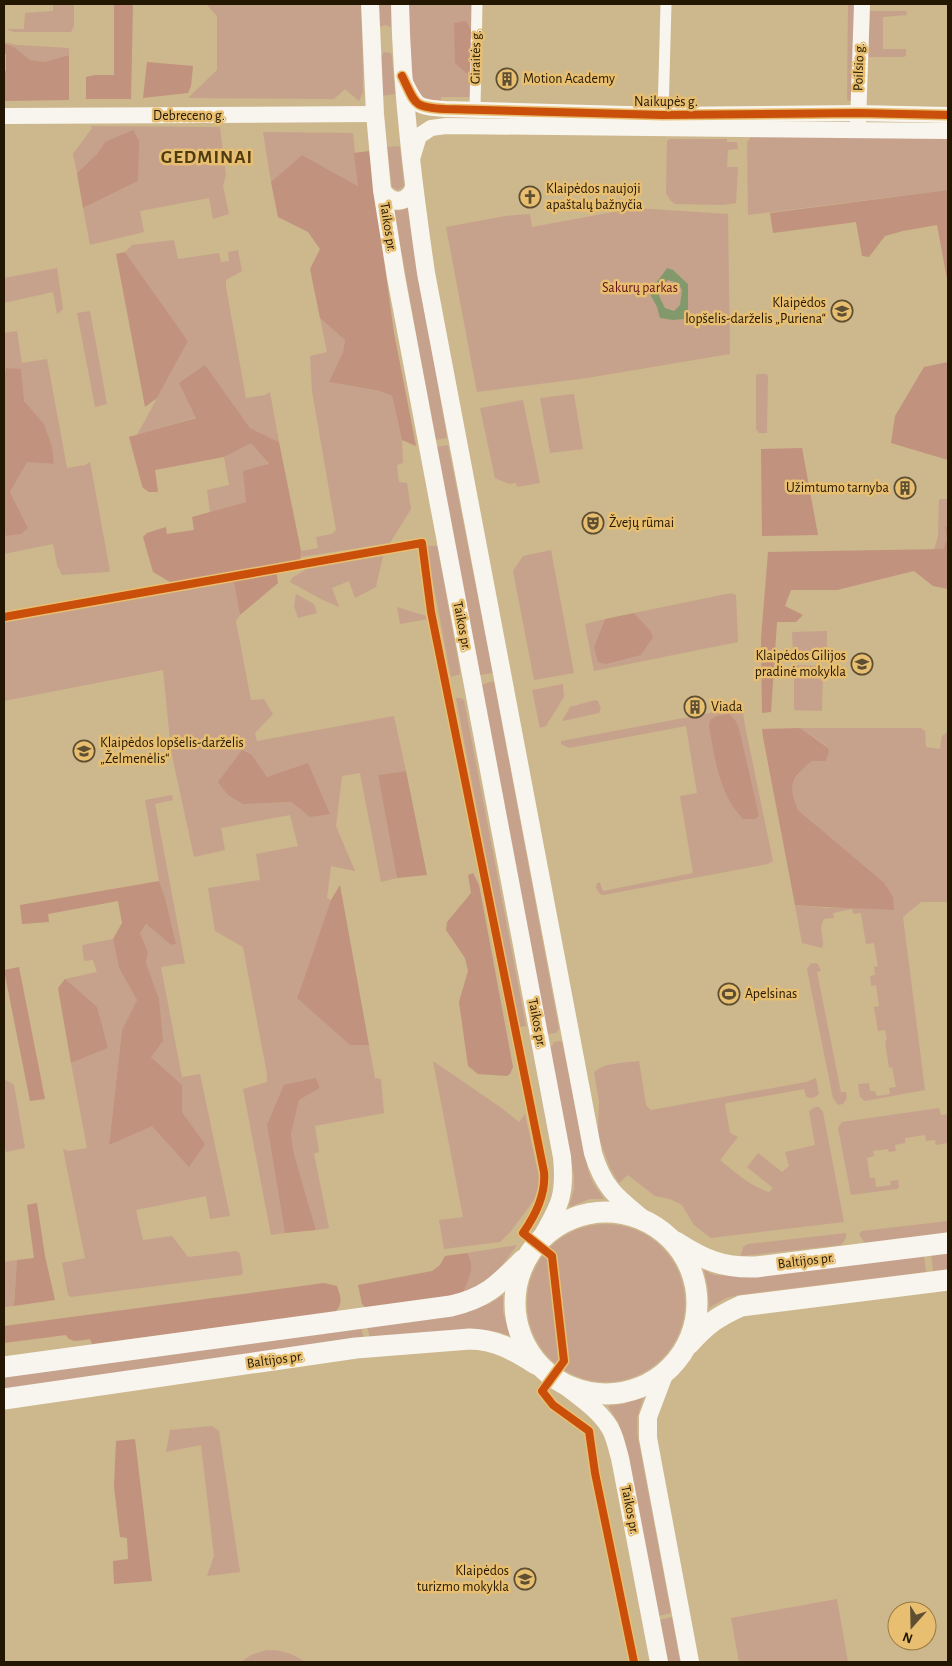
<svg xmlns="http://www.w3.org/2000/svg" width="952" height="1666" viewBox="0 0 952 1666" font-family="'Alegreya Sans',sans-serif">
<rect width="100%" height="100%" fill="#cdb78c"/>
<g fill="#c6a28d" fill-rule="evenodd">
<path d="M53,4h21v22l-3,6h-57l-8,-3h18l1,-16 28,-2z"/>
<path d="M206,4h156l1,88 -4,9 -14,-12 -11,10 -146,-1 29,-28v-54z"/>
<path d="M378,4h13v23l-6,-2 -7,3z"/>
<path d="M409,4h65l-2,93h-31v6l-16,-1 -14,-21z"/>
<path d="M848,4h7l-2,97h-4l-2,-2z"/>
<path d="M870,11h36l1,4 -24,2v32h23v7l-3,1h-35z"/>
<path d="M4,42l13,3 52,3v7l-25,7 -14,-2 -16,-13z"/>
<path d="M384,52l7,1 1,3 3,38 -13,2 -2,-39z"/>
<path d="M91,126l129,1 6,48 -3,11 6,28 -16,5 -4,-21 -69,13 4,21 -54,13 -7,-37 55,-27 -33,-39 -8,12 -20,19 -4,-19 19,-26z"/>
<path d="M263,132l90,1 5,53 -56,-31 -31,27z"/>
<path d="M752,136h196v54l-200,25 -1,-73z"/>
<path d="M670,139h57v3h10l1,7 -10,1 -1,17h11l-2,36 -13,2 -48,-1 -5,-4 -4,-7 1,-52z"/>
<path d="M400,146l4,40 -6,4 -6,-3 -5,-40z"/>
<path d="M408,208l39,230 -12,2 -41,-230 5,1z"/>
<path d="M635,208l93,6 2,140 -143,24 -110,14 -31,-165 59,-11 25,-2 2,13z"/>
<path d="M174,240l4,19 41,-6 2,9 8,-1 -1,-9 10,-2 4,21 -16,9v7l20,111 19,-3 5,-3 9,50 -29,-14 -46,-63 -7,52 -60,18 51,-94 -63,-89 7,-7z"/>
<path d="M57,268l6,41 -6,5 -4,-22 -49,11v-25z"/>
<path d="M90,311l17,93 -12,3 -18,-94z"/>
<path d="M320,318l25,22 -2,12 -14,30 51,9 12,5 10,44 1,23 -6,2 2,17 8,1 4,26 -21,34 -89,14v-6l17,-3 -2,-11 16,-3 4,-4 -24,-139 -2,-35 17,-4z"/>
<path d="M17,331l5,32 25,-4 20,109 18,-3 5,-3 20,109 -3,1 -45,3 -5,-10 -4,-21 -49,10v-21l2,3 22,-8 -18,-36 17,-31 27,3 -10,-40 -21,-23 -2,-31 -15,-2 -2,8v-43z"/>
<path d="M758,374h8l2,2 -1,57h-8l-3,-4v-54z"/>
<path d="M574,394l9,55 -33,4 -10,-55z"/>
<path d="M523,400l17,83 -23,4 -1,-4 -7,1 -14,-6 -15,-70z"/>
<path d="M251,442l18,23 -23,37 -36,10 -3,-22 22,-5 -5,-28z"/>
<path d="M448,445l45,228 -13,2 -44,-228z"/>
<path d="M941,499h7v28h-3l2,13 -4,9 -9,1 4,-14 1,-36z"/>
<path d="M426,546h11l1,4 22,121v3l-9,3z"/>
<path d="M551,550l23,123 -40,7 -21,-109 10,-15z"/>
<path d="M383,556l-7,31 -21,11 -6,-17 -17,7 7,19 -18,-8 -31,-17 2,-4 16,-10z"/>
<path d="M233,576l7,39 -4,6 15,79 13,-1 9,15 -18,19 2,8 137,-25 12,55 -28,4 19,103 -16,4 -21,-109 -18,3 -6,50 19,45 -24,-5 -4,32 4,2 -34,97 53,48h19l6,33 6,1 3,34 -69,13 4,26 -5,2 15,74 -13,2 -22,-76 -3,-19 8,-35 21,-12 -4,-10 -49,47 18,108 -14,2 -28,-146 24,-7v-8l-24,-127 -28,-16 -7,-43 52,-8 -4,-26 42,-8 -8,-31 -69,13 4,22 -31,7 -23,-106 -8,-81 -159,31v-84zM252,755l15,22 10,-3 33,43 -19,-15 -48,2z"/>
<path d="M731,593l5,2 2,47 -144,29 -9,-47 20,-5 -11,28 56,-17 -16,-17z"/>
<path d="M296,594l18,10 3,9 -19,5 -4,-12z"/>
<path d="M397,607l29,9 2,3 -28,5z"/>
<path d="M827,631v21l-34,1 -1,-21z"/>
<path d="M794,665l29,1 -1,45 -28,-1z"/>
<path d="M494,681l65,348 -3,4 -9,1 -66,-349z"/>
<path d="M563,684l1,13 -18,29 -6,2 -8,-38z"/>
<path d="M456,698h4l4,2 62,326 -8,1z"/>
<path d="M595,700l3,1 3,8 -2,4 -36,8v-2l7,-12z"/>
<path d="M742,707l4,24 27,130 -5,3 -165,31 -3,-1 -4,-6 1,-5h3l3,8 90,-18 -13,-77 17,-3 -11,-67 -117,22 -8,-4v-3zM750,778l9,37 -16,4z"/>
<path d="M800,728h121l4,3 1,16 14,2 2,-13 6,-4v170h-27l-18,15 22,173 -60,11 -5,-4 -2,-13 11,-1 1,8h5l2,5 13,-2 -1,-6 7,-1 -4,-20 -3,1 -4,-27 2,-1 -2,-10 -7,1 -4,-24 5,-1 -3,-21 -5,1 -1,-10 5,-1 -1,-8 4,-1 -4,-23 -8,1 -5,-31 -8,1 -1,-5 -19,4 1,5 -10,1c-7,13 2,18 -2,29l-20,-5 -7,-38 32,3 29,-1 -39,-81 -19,-16 -7,-14 2,-13 8,-13 26,-24z"/>
<path d="M172,795l1,5 -18,4 30,160h-6l-18,3 21,110 18,-3 30,142 -20,3 -4,-23 -70,14 7,30 29,-4 16,21 49,-6 3,3 3,19 -2,2 -170,22 -3,-2 -6,-32 23,-5 -22,-109 6,2 18,-3 -16,-85 37,-15 -12,-41 -31,-28 32,-7 -4,-12 -9,1 -2,-16 31,-6 6,29 18,32 -15,30 -13,114 43,-19 53,19 -23,-32v-27l-31,-28 8,-58 -13,-36 2,-11 -8,-19 6,-9 25,21 5,-1 -11,-47 -6,-16 -14,-81z"/>
<path d="M814,963l4,1 3,7 -4,1 24,120h5l1,6 -4,6 -5,1 -5,-7 -26,-129 3,-5z"/>
<path d="M562,1041l26,129 5,13 11,16h-14l-21,8 5,-18v-13l-25,-130h3l2,-4z"/>
<path d="M433,1061l70,48 16,13 6,-8 15,68 -6,18 -23,31 -11,11 -56,7 -5,-29 24,-3z"/>
<path d="M639,1061l7,44 5,5 155,-28 10,-4 3,16c-5,4 -7,6 -13,2l-2,-7 -77,14 -2,2 5,28 8,4 -18,23c16,13 30,26 49,32l4,-4 -26,-21 11,-14 24,19 7,-6 -4,-14 30,-7 -6,-34 6,-4h4l4,5 21,110 -133,16 -17,-13 -12,-20 -12,-6 -15,-3 -27,-21 -9,8 -9,-15 -12,-33 1,-34 -5,-28c9,-11 31,-10 45,-12z"/>
<path d="M4,1079l10,6 11,63 -19,4 -2,-9z"/>
<path d="M939,1108l2,7 7,-1v29l-12,2 -1,-5 -9,1 -1,-6 -20,3v5l-10,2 1,6 -7,1 -1,-3 -15,2 1,5 -7,2 3,20h5l1,9 15,-2 -1,-4 8,-1 1,7 -2,2 -46,6 -13,-67 4,-6z"/>
<path d="M948,1221v11l-82,11 -2,-1 -5,-8 3,-3z"/>
<circle cx="606" cy="1303" r="79"/>
<path d="M846,1233v5l-5,7 -100,11 2,-9 5,-3z"/>
<path d="M517,1245l-20,27 -12,10 -22,11c6,-14 13,-27 4,-40z"/>
<path d="M948,1251v18l-15,2 -2,-18z"/>
<path d="M924,1254l2,18 -188,23 -12,3 -17,10 -1,-20 -4,-18 10,5 18,1z"/>
<path d="M17,1260l-3,46 -10,1v-45z"/>
<path d="M503,1295v17l7,24 -11,-4 -16,-2 -112,14 -4,-19 94,-12 28,-9z"/>
<path d="M361,1326l4,18 -361,49v-18z"/>
<path d="M643,1398l-6,20v15l34,180 -13,3 -34,-179 -6,-15 -10,-16 15,-2z"/>
<path d="M212,1426l7,5 21,141 -33,4 7,-20 -13,-111 -35,7 4,-22z"/>
<path d="M837,1599l11,63h-109l-8,-44z"/>
<path d="M672,1617l8,45h-13l-8,-42z"/>
<path d="M267,1650c15,0 25,3 38,12h-64l10,-7z"/>
</g>
<g fill="#c1927d">
<path d="M114,4h19l-2,95h-45v-22l9,-2h19z"/>
<path d="M466,21l8,15 -2,42 -17,-15 -1,-40z"/>
<path d="M4,43l10,4 16,13 14,2 25,-7v45l-65,1v-30h2v-17h-2z"/>
<path d="M147,62l46,4 -2,20 -3,7 -45,5z"/>
<path d="M133,130l6,11 -1,40 -55,27 -6,-35 20,-19 8,-12z"/>
<path d="M369,151l25,182 22,113 -14,-6 -10,-44 -12,-5 -51,-9 14,-30 2,-12 -25,-22 -10,-49 10,-20 -12,-17 -30,-15 -7,-35 31,-27 56,31 -4,-33z"/>
<path d="M948,190v94l-11,-59 -34,6 -18,5 -16,21 -7,-1 -6,-34 -83,11 -3,-20z"/>
<path d="M125,252l63,89 -31,57 -12,9 -29,-153z"/>
<path d="M948,362v98l-57,-17 4,-27 29,-49z"/>
<path d="M205,365l45,63 29,14 22,109 -1,14 -24,4 2,14 -38,32 -7,-38 -56,9 -24,-14 -10,-35 4,-4 19,-6 1,7 27,-4 -2,-13 54,-15 -3,-31 26,-7 -18,-21 -27,14 -69,13 3,22h-9l-6,-4 -2,-6 -12,-45 67,-19 -17,-35z"/>
<path d="M6,368l15,1 3,32 20,23 8,23 2,17 -27,-2 -17,30 18,36 -7,6 -15,2 -2,-3v-157z"/>
<path d="M802,448l16,87 -56,1 -1,-87z"/>
<path d="M945,527h3v62l-15,-3 -19,-15 -77,19h-46l-6,16 18,9 -7,7h-19l-6,90 -9,1 -1,-75 7,-86 175,-3 4,-9z"/>
<path d="M634,613l16,17 3,7 -12,18 -35,9 -8,-2 -4,-15 11,-28z"/>
<path d="M729,714l6,6 4,9 20,86 -4,4h-12c-24,-25 -28,-60 -34,-93l1,-6 7,-4z"/>
<path d="M800,728l27,19 2,4 -3,10h-14c-20,16 -25,25 -14,49l86,73 9,14 1,13c-33,-2 -66,-2 -99,-5l-32,-168 -1,-8z"/>
<path d="M242,750l10,5 15,22 41,-14 22,51 -20,3 -19,-15 -48,2 -15,-9 -10,-13z"/>
<path d="M406,771l21,104 -30,3 -19,-103z"/>
<path d="M473,873l6,12 34,182 -3,7 -3,2 -29,-2 -10,-8 -9,-64 9,-31 -3,-13 -19,-28 1,-8 24,-29 -3,-18z"/>
<path d="M159,881l6,16 11,47 -5,1 -25,-21 -6,9 8,19 -2,11 13,36 4,42 -12,16 31,28v27l23,32 -16,23 -37,-41 -43,19 13,-115 15,-30 -18,-32 -6,-29 9,-16 -4,-22 -70,13 1,8 -27,2 -2,-19z"/>
<path d="M340,885l29,160h-19l-53,-47 34,-98z"/>
<path d="M19,967l26,132 -15,2 -26,-131z"/>
<path d="M65,979l32,28 11,41 -37,15 -13,-75z"/>
<path d="M316,1078l4,10 -21,12 -8,35 3,19 22,76 -31,3 -18,-108 17,-40z"/>
<path d="M37,1203l8,53 10,44 -41,6 3,-46 17,-2 -7,-53z"/>
<path d="M467,1253c9,13 2,26 -4,40l-20,5 -72,9h-6l-3,-3 -4,-19 74,-14 8,-6 5,-9z"/>
<path d="M324,1283l13,3c3,9 7,18 -2,26l-243,32 -2,-5c-8,1 -20,5 -24,-4l-62,8v-17z"/>
<path d="M135,1439l17,142 -38,3 -1,-23 15,-2 -1,-21 -7,-1 -6,-50 2,-46z"/>
</g>
<path fill="#829a6b" fill-rule="evenodd" d="M667,268l6,2 15,14v28l-4,7 -11,1 -13,-2 -3,-11 -7,-13c2,-9 12,-17 17,-26zM668,280l10,3 4,7 -2,15 -6,6 -9,-3 -6,-12 2,-10z"/>
<g fill="none" stroke-linecap="round" stroke-linejoin="round">
<g stroke="#f8f4ee" stroke-width="11">
<path d="M475,110l2,-106"/>
<path d="M663,115l3,-111"/>
</g>
<g stroke="#f8f4ee" stroke-width="16">
<path d="M405,82c12,25 12,25 40,27l218,6 195,-2 90,2"/>
<path d="M4,116l371,-2"/>
<path d="M858,123l4,-119"/>
<path d="M412,159l7,-23 12,-8 15,-2 502,5"/>
</g>
<g stroke="#f8f4ee" stroke-width="18">
<path d="M370,4l5,110 7,76 14,87 166,880c4,40 -3,50 -22,83"/>
<path d="M400,4c2,91 13,179 26,269l167,880c11,37 26,46 54,69"/>
<path d="M382,190c9,15 25,14 32,-2"/>
<path d="M665,1372l-17,45v21l42,224"/>
<path d="M558,1380c18,15 40,28 52,48 5,9 7,20 10,30l39,204"/>
</g>
<g stroke="#f8f4ee" stroke-width="21">
<circle cx="606" cy="1303" r="91"/>
<path d="M676,1242c28,18 46,26 80,25l192,-24"/>
<path d="M689,1344c18,-20 28,-27 52,-38l207,-26"/>
<path d="M4,1367l447,-61c35,-8 47,-21 72,-46"/>
<path d="M4,1399l352,-51 114,-9c28,1 43,11 66,25"/>
</g>
<g stroke="#e8bf71" stroke-width="11">
<g id="cycleway">
<path d="M402,76c14,28 10,31 43,33l218,6 195,-2 90,2"/>
<path d="M4,617l418,-74 9,69 113,560c2,21 -9,44 -21,61l29,23 12,105 -22,30 11,14 36,26 6,42 39,189"/>
</g>
</g>
<use href="#cycleway" stroke="#ca4f0a" stroke-width="8"/>
</g>
<defs>
<g id="building-ring" transform="scale(1.125)"><circle r="9.5" fill="#e8bf71" stroke="#5e4f32" stroke-width="1.5"/><path d="M-4-6H4V6H1V3H-1V6H-4ZM-2.5-4.3h1.7v1.8h-1.7ZM.8-4.3h1.7v1.8H.8ZM-2.5-1h1.7V.8h-1.7ZM.8-1h1.7V.8H.8Z" fill="#5e4f32"/></g>
<g id="church-ring" transform="scale(1.125)"><circle r="9.5" fill="#e8bf71" stroke="#5e4f32" stroke-width="1.5"/><path d="M-1.2-6h2.4v3.5h3.3v2.4h-3.3V6h-2.4V-.1h-3.3v-2.4h3.3Z" fill="#5e4f32"/></g>
<g id="school-ring" transform="scale(1.125)"><circle r="9.5" fill="#e8bf71" stroke="#5e4f32" stroke-width="1.5"/><path d="M0-5L7-2L0 1L-7-2ZM-4 1L0 2.5L4 1V4Q0 6-4 4Z" fill="#5e4f32"/></g>
<g id="theatre-ring" transform="scale(1.125)"><circle r="9.5" fill="#e8bf71" stroke="#5e4f32" stroke-width="1.5"/><path d="M-5-5.5Q0-4 5-5.5V0Q5 5 0 6Q-5 5-5 0ZM-3.3-2.5H-1v1.5H-3.3ZM1-2.5H3.3v1.5H1ZM-2.8 1Q0 5.5 2.8 1Z" fill="#5e4f32"/></g>
<g id="stadium-ring" transform="scale(1.125)"><circle r="9.5" fill="#e8bf71" stroke="#5e4f32" stroke-width="1.5"/><path d="M0-5a6.5 5 0 1 0 0 10a6.5 5 0 1 0 0-10ZM-3.5-1.8h7v3.6h-7Z" fill="#5e4f32"/></g>
</defs>
<g fill-rule="evenodd">
<use href="#building-ring" x="507" y="79"/>
<use href="#church-ring" x="530" y="197"/>
<use href="#school-ring" x="842" y="311"/>
<use href="#building-ring" x="905" y="488"/>
<use href="#theatre-ring" x="593" y="523"/>
<use href="#school-ring" x="862" y="664"/>
<use href="#building-ring" x="695" y="707"/>
<use href="#school-ring" x="84" y="751"/>
<use href="#stadium-ring" x="729" y="994"/>
<use href="#school-ring" x="525" y="1579"/>
</g>
<g text-anchor="middle" dominant-baseline="central" stroke-width="5" stroke-linejoin="round" paint-order="stroke">
<g font-size="14" fill="#231701" stroke="#e8bf71">
<text transform="translate(476 57) rotate(-89)">Giraitės g.</text>
<text transform="translate(859 67) rotate(-88)">Poilsio g.</text>
<text x="666" y="102">Naikupės g.</text>
<text x="189" y="116">Debreceno g.</text>
<text transform="translate(388 227) rotate(81)">Taikos pr.</text>
<text transform="translate(462 626) rotate(79)">Taikos pr.</text>
<text transform="translate(537 1023) rotate(79)">Taikos pr.</text>
<text transform="translate(806 1261) rotate(-7)">Baltijos pr.</text>
<text transform="translate(275 1360) rotate(-8)">Baltijos pr.</text>
<text transform="translate(630 1510) rotate(79)">Taikos pr.</text>
</g>
<g font-size="14" fill="#231701" stroke="#e8bf71" text-anchor="start">
<text x="523" y="79">Motion Academy</text>
<text x="546" y="189">Klaipėdos naujoji<tspan x="546" dy="16">apaštalų bažnyčia</tspan></text>
<text x="826" y="303" text-anchor="end">Klaipėdos<tspan x="826" dy="16">lopšelis-darželis „Puriena“</tspan></text>
<text x="889" y="488" text-anchor="end">Užimtumo tarnyba</text>
<text x="609" y="523">Žvejų rūmai</text>
<text x="846" y="656" text-anchor="end">Klaipėdos Gilijos<tspan x="846" dy="16">pradinė mokykla</tspan></text>
<text x="711" y="707">Viada</text>
<text x="100" y="743">Klaipėdos lopšelis-darželis<tspan x="100" dy="16">„Želmenėlis“</tspan></text>
<text x="745" y="994">Apelsinas</text>
<text x="509" y="1571" text-anchor="end">Klaipėdos<tspan x="509" dy="16">turizmo mokykla</tspan></text>
</g>
<g font-size="14" fill="#651118" stroke="#e8bf71">
<text x="640" y="288">Sakurų parkas</text>
</g>
<g font-size="19" font-weight="bold" letter-spacing="1" fill="#513c12" stroke="#e8bf71">
<text x="207" y="157">GEDMINAI</text>
</g>
</g>
<rect width="952" height="1666" fill="none" stroke="#231701" stroke-width="10"/>
<g transform="translate(912 1626) rotate(200)"><circle r="24" fill="#e8bf71" stroke="#997c44"/>
<path d="M0-4L9 19L0 12L-9 19Z" fill="#5e4f32"/>
<text y="-8" font-size="14" font-weight="bold" text-anchor="middle" fill="#231701">N</text>
</g>
</svg>
